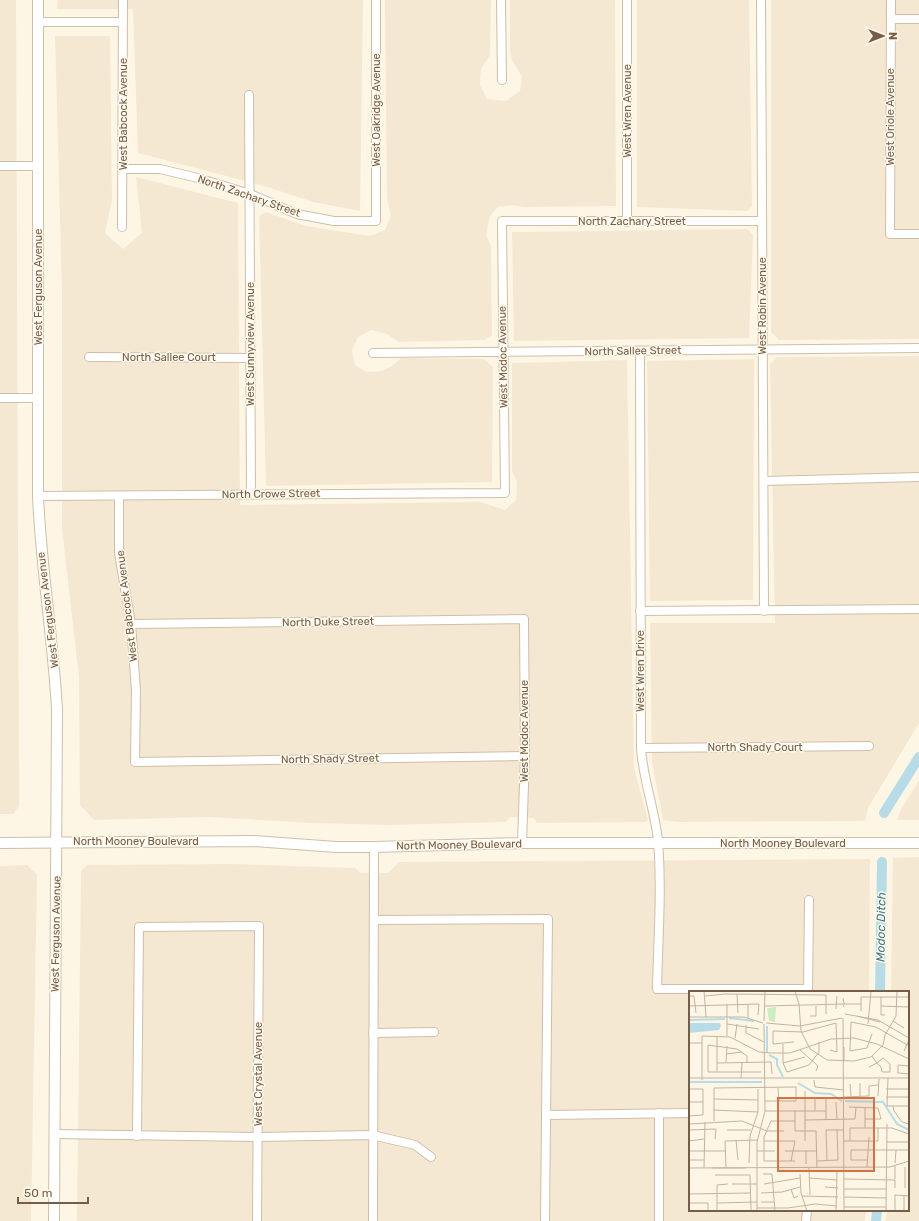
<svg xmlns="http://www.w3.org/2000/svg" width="919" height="1221" viewBox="0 0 919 1221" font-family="Rubik,sans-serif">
<rect width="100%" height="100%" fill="#fdf6e4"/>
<g fill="#f5e8d2">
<path d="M0,0h16l3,806 -6,8h-13z"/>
<path d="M58,0h305l-3,211 -47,-9 -52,-17 -123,-32 -5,-144h-76z"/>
<path d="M385,0h106l-1,55 -9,14 -1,16 7,14 19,2 14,-10 2,-14 -10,-17 -2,-8v-52h105l1,206 -92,1 -12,-2 -14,2 -8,9 -4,19 5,11 1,89 -7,5 -86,2 -12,-8 -16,-4 -13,7 -6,13 3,15 11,7 16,-1 10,-5 9,-8 83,1 9,8 -1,115 -226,4 -7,-270 7,-4 40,14 64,10 15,-6 6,-15 -4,-16z"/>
<path d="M637,0h112l3,206 -5,5 -110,-4z"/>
<path d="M771,0h148v339l-140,1 -8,-8z"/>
<path d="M55,36h55l2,164 -7,33 18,16 19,-16 -6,-56 102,26 2,302 241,-3 24,8 11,-10 1,-18 -5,-11v-108l115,-3 7,408 14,52 -3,2 -108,1 -3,-5 -24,-1 -4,5 -117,3 -78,-2 -102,-6 -115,3 -14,-15 -1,-128 -17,-148v-239z"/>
<path d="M747,229l6,6 -4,103 -235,3 -2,-109z"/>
<path d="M919,356v367l-51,85 -3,13 -188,1 -14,-2 -11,-57 -2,-140h125l-5,-259 7,-7z"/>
<path d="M754,359l-1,241 -103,1 -3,-240z"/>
<path d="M919,781v39h-22l4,-11z"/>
<path d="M919,857v364h-34l3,-11h20v-218h-17l2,-134z"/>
<path d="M870,859l-1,133h-179v218h176l-1,11h-788l4,-350 6,-6 143,-1 125,4 6,5h27l11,-11z"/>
<path d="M27,865l10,10 -6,346h-31v-355z"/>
</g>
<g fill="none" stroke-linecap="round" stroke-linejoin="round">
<g stroke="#b8dce7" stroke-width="10">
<path d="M884,813l35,-56"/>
<path d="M880,992l2,-130"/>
<path d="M876,1221l1,-11"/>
</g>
<g stroke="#cfbeaa" stroke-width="10">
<g id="minor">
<path d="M501,0l1,80"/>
<path d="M627,0v222"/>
<path d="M761,0l3,611"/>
<path d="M891,0l-1,234h29"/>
<path d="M891,19h28"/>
<path d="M38,22h85"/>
<path d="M249,95l2,399"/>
<path d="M0,166h37"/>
<path d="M122,169h38l38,9 52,16 47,20 37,7h42v-221"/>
<path d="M122,227l1,-227"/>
<path d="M640,352l1,396c2,32 14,62 17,93 4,49 0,99 -1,148h151"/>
<path d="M373,353l546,-5"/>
<path d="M89,357l161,1"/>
<path d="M0,398h39"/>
<path d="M764,481l155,-4"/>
<path d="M38,496l467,-3 -3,-272h259"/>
<path d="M119,497v56l12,71 5,66 -1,72 390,-6"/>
<path d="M640,611l279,-2"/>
<path d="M131,624l393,-5 1,137 -3,87"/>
<path d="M641,748l228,-2"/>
<path d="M374,920l174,-1 -3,302"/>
<path d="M808,992l1,-92"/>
<path d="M373,1033l61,-1"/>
<path d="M659,1113v108"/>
<path d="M546,1115l144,-2"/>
<path d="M54,1134l203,3 115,-2 43,10 16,12"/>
<path d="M137,1136l2,-209 120,-1 -2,295"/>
<path d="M373,1221l1,-374"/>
<path d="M806,1221l1,-11"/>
</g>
</g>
<g stroke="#cfbeaa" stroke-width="12">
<g id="tertiary">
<path d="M38,0v496c3,71 15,142 19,213l-3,512"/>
<path d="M0,843l254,-2 82,6h38l148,-4h397"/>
</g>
</g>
<use href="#minor" stroke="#fff" stroke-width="8"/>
<use href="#tertiary" stroke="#fff" stroke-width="10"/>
</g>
<g text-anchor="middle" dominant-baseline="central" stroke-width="3" stroke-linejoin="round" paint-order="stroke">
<g font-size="11" fill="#765d49" stroke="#fff9eb">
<text transform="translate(376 110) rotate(-90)">West Oakridge Avenue</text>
<text transform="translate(627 111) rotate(-90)">West Wren Avenue</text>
<text transform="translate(123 114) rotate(-90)">West Babcock Avenue</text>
<text transform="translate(890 117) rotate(-90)">West Oriole Avenue</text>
<text transform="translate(249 196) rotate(19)">North Zachary Street</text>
<text x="632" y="221">North Zachary Street</text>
<text transform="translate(38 287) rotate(-90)">West Ferguson Avenue</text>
<text transform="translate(762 306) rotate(-90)">West Robin Avenue</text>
<text transform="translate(250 344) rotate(-90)">West Sunnyview Avenue</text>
<text transform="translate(633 351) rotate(-1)">North Sallee Street</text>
<text x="169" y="357">North Sallee Court</text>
<text transform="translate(503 357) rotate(-91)">West Modoc Avenue</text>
<text transform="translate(271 494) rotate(-1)">North Crowe Street</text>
<text transform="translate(127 606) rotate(-97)">West Babcock Avenue</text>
<text transform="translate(48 610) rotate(-97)">West Ferguson Avenue</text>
<text transform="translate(328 622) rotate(-1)">North Duke Street</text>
<text transform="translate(640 671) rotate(-90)">West Wren Drive</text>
<text transform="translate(524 731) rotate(-90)">West Modoc Avenue</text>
<text x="755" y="747">North Shady Court</text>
<text transform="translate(330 759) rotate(-1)">North Shady Street</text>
<text x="136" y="841">North Mooney Boulevard</text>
<text x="783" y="843">North Mooney Boulevard</text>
<text transform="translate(459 845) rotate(-1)">North Mooney Boulevard</text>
<text transform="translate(56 934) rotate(-89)">West Ferguson Avenue</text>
<text transform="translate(258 1074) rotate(-90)">West Crystal Avenue</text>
</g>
<g font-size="12" font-style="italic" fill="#41788b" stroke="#fff9eb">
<text transform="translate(881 927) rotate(-89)">Modoc Ditch</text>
</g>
</g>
<g transform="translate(689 991)">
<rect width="220" height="220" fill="#fdf6e4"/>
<path d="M87,16l-1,15 -6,-1 -2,-13z" fill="#cfebc2"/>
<path d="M0,32h31l1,3 -2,4 -30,3z" fill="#b8dce7"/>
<path fill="none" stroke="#b8dce7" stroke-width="2" d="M40,27l25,3M0,29l36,-1M78,61v-26M80,64l8,4v6l6,12M0,91h73M109,92l17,10 16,1 11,7M156,110l38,1 14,22 12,6"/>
<path fill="none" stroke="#c3b4a1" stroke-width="1" d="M15,0l2,26M106,0l4,13 2,27 9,18 17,11 27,1 17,-4 12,-12 2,-10 11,-19 1,-25M48,3l1,19M0,5h5l2,17M16,5l20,-2 101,1v19M192,6v18h4M154,7l1,6h17M0,15l70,-2 -1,11M76,15l78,-2 1,3M192,15l28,1M147,18l1,-13M172,20v-14h48M156,23l33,6 31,18M121,25h6v-10M168,25l23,6M0,26h55l19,6M59,27v-14M154,27l1,193M75,30l1,-30M204,30l11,7M77,32l34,3 42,-8M38,33l32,5M179,33l3,-33M57,34v8l18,9M183,43l-5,14 -17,3 1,-29 25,5 33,19M38,45v-32M46,47l2,-14M105,51l-21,2v-13l30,1 33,-9 1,29 -7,-2M0,52h13M94,53v19l4,9 22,-7 10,-13v-10M111,59l18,16 -2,5M215,60l5,-11M37,63l16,-2M155,70v-14M37,71l1,-16M28,72l54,-1 1,12M58,72v-7l-10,-7 -29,-4v27h53M94,72l22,-6M220,75l-11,-1v8l11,1M180,76l8,-4 6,-5 7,6v8h-8l-1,-5 -5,-5 -4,-6M28,81v-36M0,87h220M52,87l1,-15M199,87l-1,28h22M13,89v-44l28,1 29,15 13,1h18l41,-14 23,-1 23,6 32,15M125,89l1,7 29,3M171,92v13M161,93l1,13M89,97l1,13M0,98h14v26l-14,1M197,98h23M116,100v50M189,105l1,-17M126,106v13M155,106l25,-1v-10l9,-1M197,106h23M137,107v22M25,108l44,1M0,111h14M147,111l1,18M204,115l1,5 8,11 7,2M160,116l29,1 3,11h-16M176,116v21M25,119l44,2M76,120h61M106,120v20h21l1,37M116,129l50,-1 1,-12M25,130v-33l82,-1v14h-31M106,130h-24l-7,16v24h31M0,133l53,-3 25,10h17M0,139l27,-1 -1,10M38,139h24M47,149l2,20M0,150l15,-2M75,150h31l-4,20M155,150h34v-13h14l17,6M161,150v-13h28M198,151h22M0,160h37M68,160h18M96,160h32M0,169h15M178,169h-16v-10h58M128,170l21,-1 -1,-31M138,170l-1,-31h18M60,172l1,-27 8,-24v-23M206,172l1,-13M117,173v-13M206,175v13M37,176l-1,-26 32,-1M178,176l2,-30M216,176v21M0,177l201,-1 19,-6M15,177l1,-46M23,177h34M120,177l1,27M74,183h9l3,37M111,183l1,19 6,18M26,184h35l1,36M120,187l28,2M155,188l51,1v8M43,193h25M75,193l36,-6M136,196l13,1M102,198l3,9 4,-2M155,198h42M72,202l21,-1 18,-5M0,203l61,-1M113,205l36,1M155,206l42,1M72,211h13M0,212h19v8M28,212l40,-1M155,216h42M68,217h31l27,-4 22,2M28,220v-26l11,-1M68,220v-69l8,-31 -1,-87M147,220l1,-40M197,220l1,-87M206,220v-16l14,1M215,220v-16"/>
<path fill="#d37447" fill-opacity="0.15" stroke="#d37447" stroke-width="2" d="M89,107h96v73h-96z"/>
<rect width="220" height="220" fill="none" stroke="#765d49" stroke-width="2"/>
</g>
<g transform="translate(883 36) rotate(90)" stroke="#fff9eb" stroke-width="3" paint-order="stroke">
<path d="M0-3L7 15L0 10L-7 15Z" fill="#765d49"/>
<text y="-6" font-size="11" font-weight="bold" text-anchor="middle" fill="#765d49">N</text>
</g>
<path d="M18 1197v6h70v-6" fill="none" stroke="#765d49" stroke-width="2"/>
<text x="24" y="1197" font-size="12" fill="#765d49" stroke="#fff9eb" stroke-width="3" paint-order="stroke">50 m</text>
</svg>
